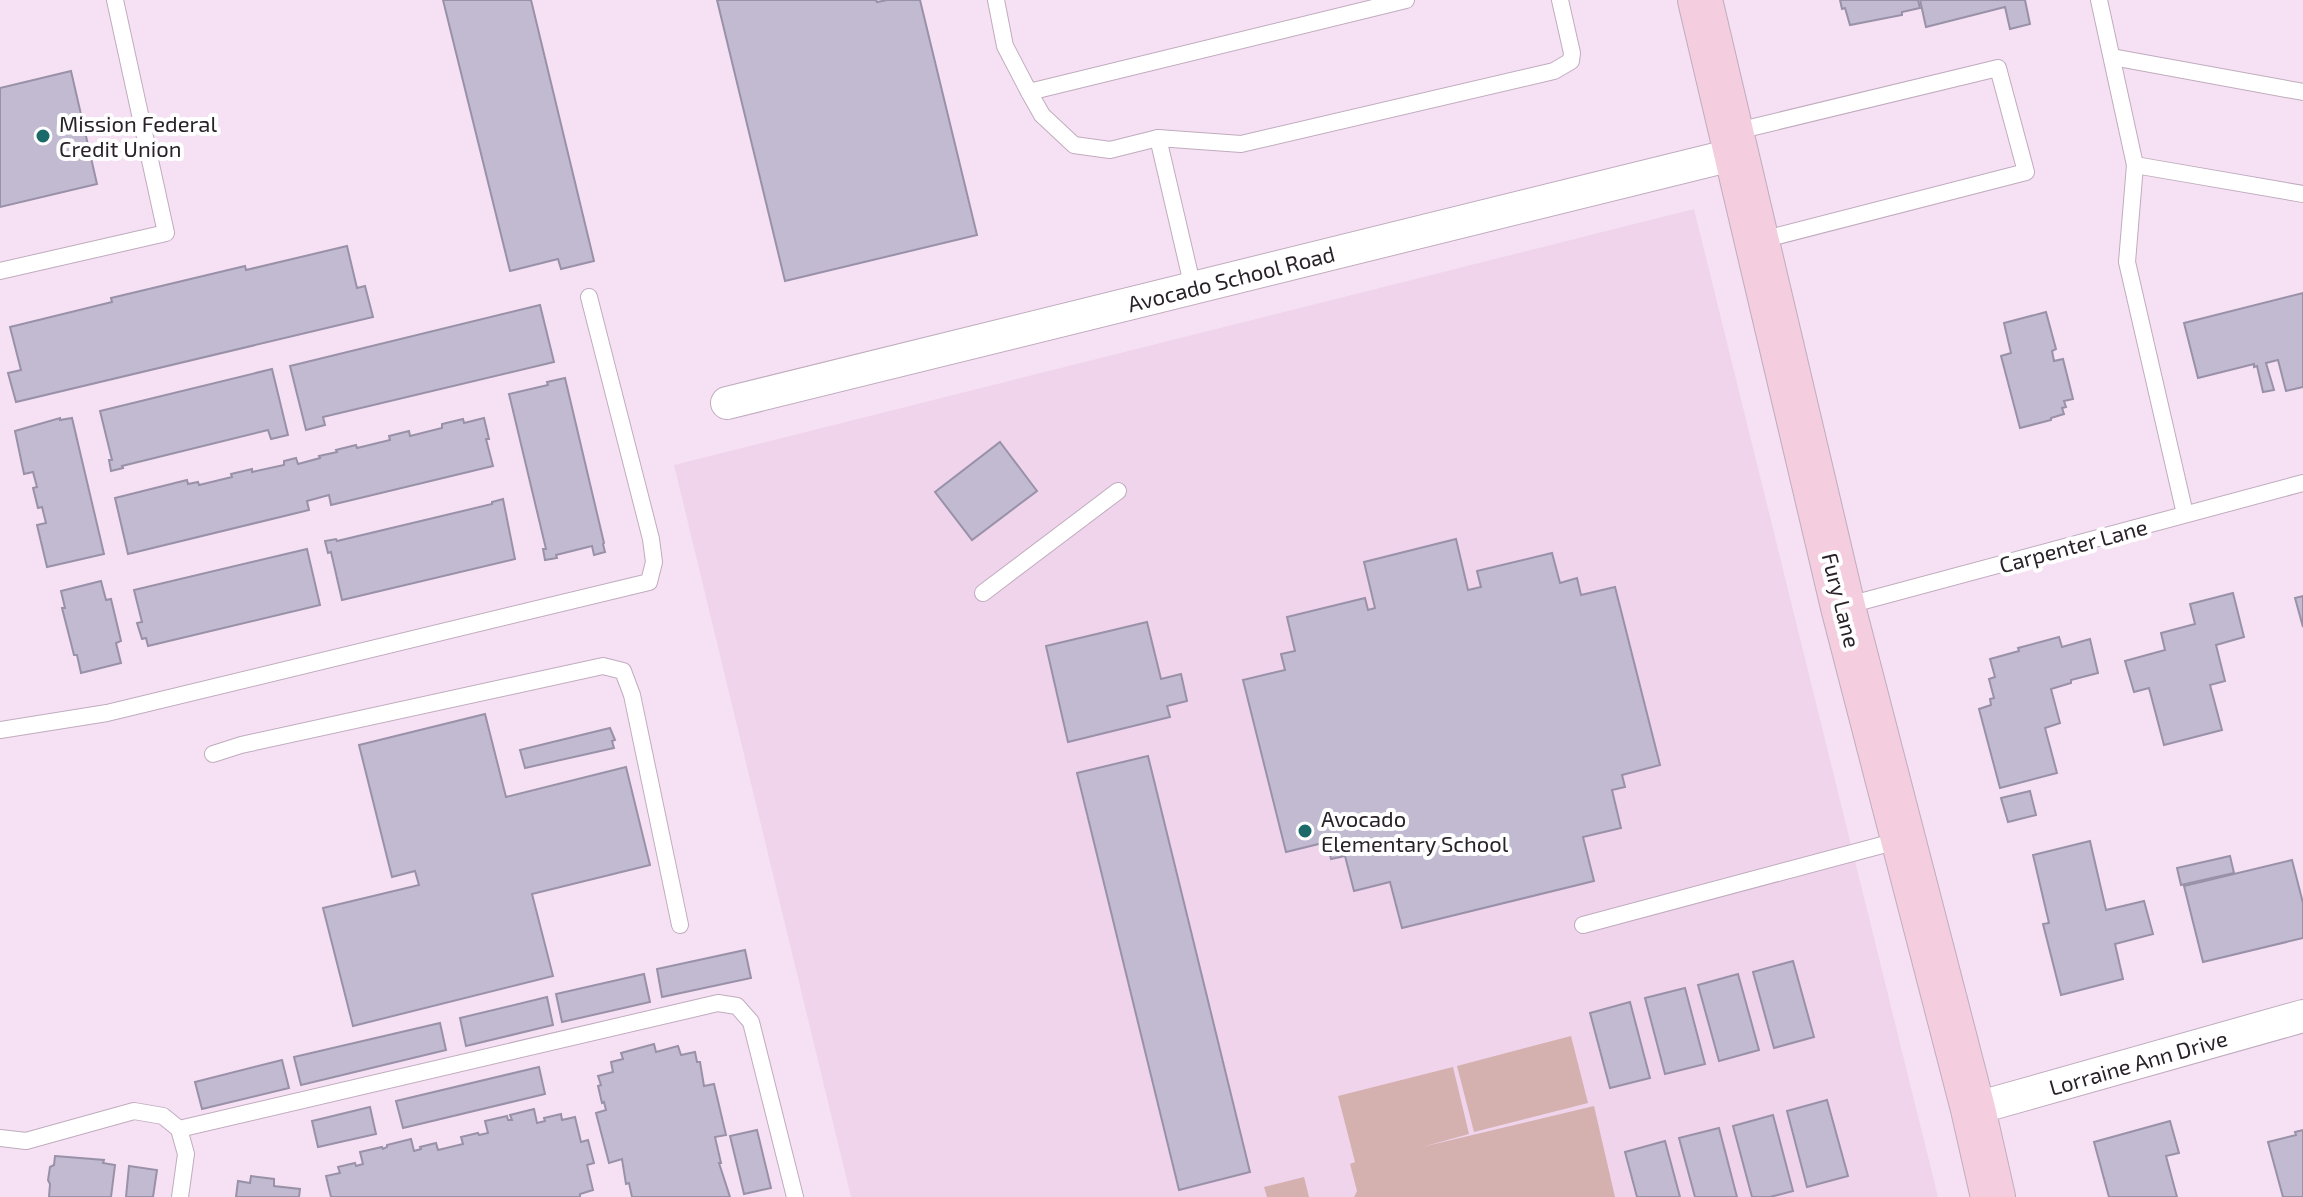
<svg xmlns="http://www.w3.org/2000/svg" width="2303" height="1197" viewBox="0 0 2303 1197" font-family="'Exo 2',sans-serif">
<rect width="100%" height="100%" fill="#f6e1f4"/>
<path fill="#efd4ec" d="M1694,209l244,988h-1087l-177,-732z"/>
<g fill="#d4b0ae">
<path d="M1571,1036l17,67 -114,29 -17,-66z"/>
<path d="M1453,1067l16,67 -47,13 172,-41 21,91h-261l3,-6 -7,-27 5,-2 -17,-66z"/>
<path d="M1304,1177l5,20h-42l-3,-10z"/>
</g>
<g fill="#c2bad1" stroke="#9991a8" stroke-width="2">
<path d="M443,0h88l63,261 -33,8 -3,-10 -48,12z"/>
<path d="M717,0h159l1,2 10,-2h33l57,235 -192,46z"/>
<path d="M1840,0h78l2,8 -18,4v3l-52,10 -5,-17 -3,1z"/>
<path d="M1920,0h105l5,24 -20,5 -5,-22 -79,20z"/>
<path d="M71,71l26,113 -97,23v-119z"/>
<path d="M347,246l10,42 8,-2 8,31 -357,85 -8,-29 13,-3 -11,-43 102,-25 -1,-4 134,-32 1,4z"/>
<path d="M2303,293v94l-17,4 -8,-31 -12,3 8,27 -11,2 -6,-26 -3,1v-3l-56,14 -14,-55z"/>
<path d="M540,305l14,57 -231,55 2,8 -19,5 -16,-64z"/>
<path d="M2046,312l10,37 -4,2 2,10 9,-2 10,40 -9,2 2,6 -4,1 2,6 -13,4v2l-31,8 -19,-72 10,-3 -7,-30z"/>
<path d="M272,369l16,66 -17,4 -3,-9 -146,36 1,2 -12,3 -2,-11h3l-12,-49z"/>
<path d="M565,378l39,165 -1,1 2,8 -11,3 -2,-9 -36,9 1,3 -12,2 -2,-11h3l-37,-155 39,-9 -1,-3z"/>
<path d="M60,418v2l12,-2 32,136 -57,13 -10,-42 9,-2 -4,-16 -4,1 -5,-20 4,-1 -4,-15 -9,2 -9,-43z"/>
<path d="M484,418l5,21h-3l7,27 -162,39 -2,-10 -22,6 2,9 -181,44 -13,-56 72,-18 1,4 10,-2 1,3 33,-8 -1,-3 21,-5v3l32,-7v-4l12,-3 2,6 22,-6 -1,-2 18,-4 -1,-2 20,-5 1,3 33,-8 -1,-4 20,-5 1,5 32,-8v-4l21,-5 1,4z"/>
<path d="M1000,442l37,49 -65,49 -37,-48z"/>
<path d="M503,499l12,60 -173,41 -11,-48 -3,1 -3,-12 11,-2 1,2 155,-37v-2z"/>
<path d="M1456,539l12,51 13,-3 -4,-16 75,-18 8,30 17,-5 4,17 34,-8 45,178 -38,10 3,12 -13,3 9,38 -38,9 11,44 -192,47 -12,-46 -36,9 -9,-35 -14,3 -4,-17 -41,10 -43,-172 42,-10 -4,-16 14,-3 -8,-34 78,-19 3,12 7,-2 -11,-46z"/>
<path d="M307,549l13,56 -172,41 -2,-8 -4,1 -5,-16 5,-1 -8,-32z"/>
<path d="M101,581l5,19 5,-1 10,42 -5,2 5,20 -40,10 -4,-18h-3l-12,-47h3l-4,-17z"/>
<path d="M2233,593l11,44 -28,8 9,36 -15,4 12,45 -58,15 -15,-57 -15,4 -9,-31 40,-11 -4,-17 34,-9 -5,-20z"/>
<path d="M2303,596v31l-8,-29z"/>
<path d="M1147,622l14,57 20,-5 6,27 -20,5 3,11 -102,25 -22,-96z"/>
<path d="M2059,637l3,10 28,-8 8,34 -27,7v3l-20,6 9,34 -15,5 12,45 -57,15 -21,-79 12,-4 -1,-6 4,-1 -5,-19 6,-2 -5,-18 29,-8 -1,-3z"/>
<path d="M485,714l21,83 120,-30 24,98 -118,29 21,82 -200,50 -30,-118 96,-23 -4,-14 -23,6 -33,-132z"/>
<path d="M610,728l5,12 -3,1 2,7 -89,20 -5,-18z"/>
<path d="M1148,756l102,416 -71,18 -102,-417z"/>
<path d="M2030,791l6,24 -28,7 -7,-24z"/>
<path d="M2090,841l16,69 38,-9 9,33 -38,10 8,35 -62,16 -18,-71 6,-1 -16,-68z"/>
<path d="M2230,856l4,17 -53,12 -4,-17z"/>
<path d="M2292,860l11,43v35l-100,24 -19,-76z"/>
<path d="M745,950l6,28 -89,19 -5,-28z"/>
<path d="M1793,961l21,76 -40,11 -21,-76z"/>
<path d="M644,974l6,28 -88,20 -6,-28z"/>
<path d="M1738,974l21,76 -40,11 -21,-76z"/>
<path d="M1685,988l20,76 -40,10 -20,-76z"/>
<path d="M547,997l6,28 -87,21 -6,-28z"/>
<path d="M1630,1002l20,76 -40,10 -20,-75z"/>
<path d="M440,1023l6,27 -145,35 -7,-28z"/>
<path d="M654,1044l2,8 22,-6 3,9 14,-3 2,10h3l4,24 10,-2 12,51 -11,2 6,26h-2l11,34h-98l-3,-14 -3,1 -4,-25 -13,4 -13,-50 10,-3 -2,-8 -2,1 -4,-17 3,-1 -3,-9 15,-4 -2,-10 12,-3 -2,-6z"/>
<path d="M282,1060l7,28 -87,21 -7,-27z"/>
<path d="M539,1067l6,27 -142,34 -7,-27z"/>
<path d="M1827,1100l21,76 -41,11 -20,-76z"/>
<path d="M370,1107l6,27 -58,13 -6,-26z"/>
<path d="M534,1109l3,14 8,-2 -1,-3 17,-4 1,6 13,-3 6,25 7,-2 6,23 -7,2 6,25 -13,4v3h-249l-5,-21 14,-3 -2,-6 17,-4 1,3 7,-2 -3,-12 22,-5 1,2 4,-2v-2l24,-6 3,12 7,-2 -1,-2 16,-4 2,7 25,-6 -2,-7 17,-4 1,2 9,-2 -3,-12 22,-5 1,4h4l-2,-5z"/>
<path d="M1773,1115l20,76 -23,6h-18l-19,-71z"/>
<path d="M2170,1121l9,32 -13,3 11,41h-68l-15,-55z"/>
<path d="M1719,1128l18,69h-42l-16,-59z"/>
<path d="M757,1130l14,58 -27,6 -14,-58z"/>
<path d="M2303,1130v67h-20l-15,-55 28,-7 -1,-3z"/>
<path d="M1665,1141l15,56h-43l-12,-45z"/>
<path d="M55,1156l49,4 -1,3 12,2 -4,32h-62l1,-13 -2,-4 2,-13 4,-2z"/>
<path d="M129,1166l28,4 -4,27h-27z"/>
<path d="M251,1176l23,3v7l26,3 -1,8h-63l2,-16 12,2z"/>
</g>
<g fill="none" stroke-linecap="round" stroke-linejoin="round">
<g stroke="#c0acbe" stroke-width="18">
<g id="service">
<path d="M996,0l9,46 24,46 13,23 32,30 36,5 48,-12 35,150"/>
<path d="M2099,0l36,165 -8,97 58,252"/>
<path d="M2112,57l191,35"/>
<path d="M1029,92l377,-92"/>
<path d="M1733,132l265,-64 28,104 -268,69"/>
<path d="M1158,138l83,6 313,-73 17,-10 1,-8 -12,-53"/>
<path d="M2135,165l168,29"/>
<path d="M0,271l166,-38 -51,-233"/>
<path d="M983,593l135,-102"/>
<path d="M1845,606l458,-123"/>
<path d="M0,730l107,-17 542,-131 5,-20 -3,-23 -62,-242"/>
<path d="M213,754l28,-9 362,-79 20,5 9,24 48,230"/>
<path d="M1583,925l318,-85"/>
<path d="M179,1129l539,-126 19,3 14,16 44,175"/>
<path d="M0,1138l26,3 108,-30 29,5 16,13 7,25 -6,43"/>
</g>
</g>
<g stroke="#c0acbe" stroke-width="34">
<g id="minor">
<path d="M727,403l1009,-249"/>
<path d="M1973,1109l330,-93"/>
</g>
</g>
<g stroke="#c0acbe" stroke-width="46">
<path id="secondary" d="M1700,0l143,607 130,502 20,88"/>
</g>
<use href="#service" stroke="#fff" stroke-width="16"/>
<use href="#minor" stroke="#fff" stroke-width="32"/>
<use href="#secondary" stroke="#f4cdde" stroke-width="44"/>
</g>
<g fill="#1c6969" stroke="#fff" stroke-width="3">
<circle cx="43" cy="136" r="8"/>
<circle cx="1305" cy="831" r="8"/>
</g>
<g text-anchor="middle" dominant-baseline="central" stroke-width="8" stroke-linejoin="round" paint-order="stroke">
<g font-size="22" fill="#2a2229" stroke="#fff" text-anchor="start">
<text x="59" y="123">Mission Federal<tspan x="59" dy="25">Credit Union</tspan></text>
<text x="1321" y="818">Avocado<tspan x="1321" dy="25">Elementary School</tspan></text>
</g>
<g font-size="22" fill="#2a2229" stroke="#fff">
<text transform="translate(1231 278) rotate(-14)">Avocado School Road</text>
<text transform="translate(2073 545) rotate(-15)">Carpenter Lane</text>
<text transform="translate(1842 600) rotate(76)">Fury Lane</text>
<text transform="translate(2138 1062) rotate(-16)">Lorraine Ann Drive</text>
</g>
</g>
</svg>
